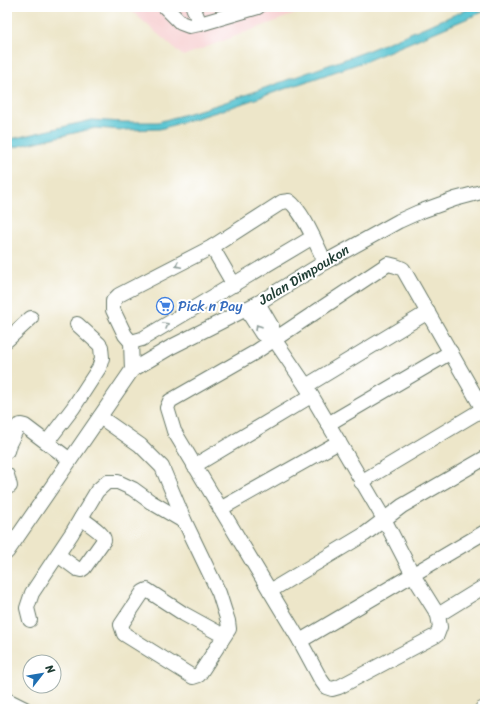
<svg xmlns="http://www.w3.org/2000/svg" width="492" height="716" viewBox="0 0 492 716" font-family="Sriracha,sans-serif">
<rect width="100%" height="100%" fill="#fff"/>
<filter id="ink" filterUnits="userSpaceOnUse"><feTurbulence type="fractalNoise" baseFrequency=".025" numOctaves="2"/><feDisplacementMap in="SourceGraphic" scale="8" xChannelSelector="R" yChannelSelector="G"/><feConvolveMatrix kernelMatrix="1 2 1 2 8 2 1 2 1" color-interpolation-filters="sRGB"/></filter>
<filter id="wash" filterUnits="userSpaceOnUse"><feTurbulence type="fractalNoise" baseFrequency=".012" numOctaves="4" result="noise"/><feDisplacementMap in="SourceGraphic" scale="16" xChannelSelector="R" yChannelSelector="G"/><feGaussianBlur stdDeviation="0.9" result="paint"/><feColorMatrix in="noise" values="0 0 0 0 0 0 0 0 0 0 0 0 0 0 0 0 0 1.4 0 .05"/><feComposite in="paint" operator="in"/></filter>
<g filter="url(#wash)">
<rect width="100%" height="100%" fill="#ede6c9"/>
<path fill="#f7cfd0" d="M127,7h186l-130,49z"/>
<path fill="#59c4d2" stroke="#3c8083" d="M473,7h12v4l-119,50 -143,49 -63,19 -37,1 -28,-2 -88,21v-9l85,-20 30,2h36l62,-18 142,-51z"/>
</g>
<g filter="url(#ink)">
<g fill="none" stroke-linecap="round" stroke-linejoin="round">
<g stroke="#677868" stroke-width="16">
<g id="minor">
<path d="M165,7l16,16 8,3 11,-2 58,-17"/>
<path d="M193,7l7,17"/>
<path d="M212,247l22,38"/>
<path d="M258,303l14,24 2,12 32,47 78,133 29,56 25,40 2,12 -3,8 -98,52 -7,2 -6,-2 -5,-7 -21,-39 -126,-210 -7,-23 3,-7 84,-48 134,-89 8,2 7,3 82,144"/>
<path d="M246,309l16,25 12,5"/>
<path d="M7,340l24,-22"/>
<path d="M131,342l11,-3 171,-102"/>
<path d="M132,370l-1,-28 -6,-7 -12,-25v-9l6,-6 93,-48 70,-45 7,-1c14,10 28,45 36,61"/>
<path d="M306,386l122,-74"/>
<path d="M100,417l40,28 22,22 23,55 34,71 5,16 4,12 1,8 -30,46 -6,2 -69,-43 -3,-9 22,-33 4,-2 37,24 40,22"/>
<path d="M328,424l123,-72"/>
<path d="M47,442l26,-34 26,-40 3,-10 -1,-11 -2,-3 -22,-20"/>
<path d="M7,451l2,-7 9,-18 3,-1 4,1 45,34"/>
<path d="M194,466l117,-70"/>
<path d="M7,475l3,11"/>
<path d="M361,482l122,-73"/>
<path d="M220,509l119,-67"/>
<path d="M7,552l125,-182 39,-23 87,-44 67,-41 74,-41 20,-9 36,-13 30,-8"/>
<path d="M58,555l19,14 4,1 3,-2 20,-28c0,-7 -17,-17 -23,-22"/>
<path d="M270,591l95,-57 37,-28 83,-48"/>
<path d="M438,615l47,-29"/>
<path d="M30,620l-3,-12 5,-15 40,-60 25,-42 10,-9h11l15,7 18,13 34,20"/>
<path d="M300,641l185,-109"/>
<path d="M7,700l18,9"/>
<path d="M482,709l3,-1"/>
</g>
</g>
<use href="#minor" stroke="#fff" stroke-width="14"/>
</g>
<defs><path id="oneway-chevron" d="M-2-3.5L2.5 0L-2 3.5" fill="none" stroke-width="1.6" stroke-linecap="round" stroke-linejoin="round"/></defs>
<g stroke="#8f9e9a">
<use href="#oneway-chevron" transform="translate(178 265) rotate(153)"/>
<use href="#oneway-chevron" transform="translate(166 325) rotate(-30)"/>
<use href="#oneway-chevron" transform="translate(258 327) rotate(-122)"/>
</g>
</g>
<defs>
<g id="supermarket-ring" transform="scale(0.9)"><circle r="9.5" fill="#fff" stroke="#3f7fe0" stroke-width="1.5"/><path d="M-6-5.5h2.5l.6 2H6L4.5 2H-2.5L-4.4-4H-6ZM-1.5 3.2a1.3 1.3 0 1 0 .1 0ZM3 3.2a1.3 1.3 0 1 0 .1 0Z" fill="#3f7fe0"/></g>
</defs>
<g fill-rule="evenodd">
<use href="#supermarket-ring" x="165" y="306"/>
</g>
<g text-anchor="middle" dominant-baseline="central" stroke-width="4" stroke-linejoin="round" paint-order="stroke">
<g font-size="14" fill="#1f3d34" stroke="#fff">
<text transform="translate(304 275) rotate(-31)">Jalan Dimpoukon</text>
</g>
<g font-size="14" fill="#366cbe" stroke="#fff" text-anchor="start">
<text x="178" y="306">Pick n Pay</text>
</g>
</g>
<rect width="492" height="716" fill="none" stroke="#fff" stroke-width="24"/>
<g transform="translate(42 674) rotate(59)"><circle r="19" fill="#ffffff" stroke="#a5b1ae"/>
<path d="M0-3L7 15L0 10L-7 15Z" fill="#1f6fb2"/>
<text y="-6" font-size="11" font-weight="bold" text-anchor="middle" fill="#1f3d34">N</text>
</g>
</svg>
